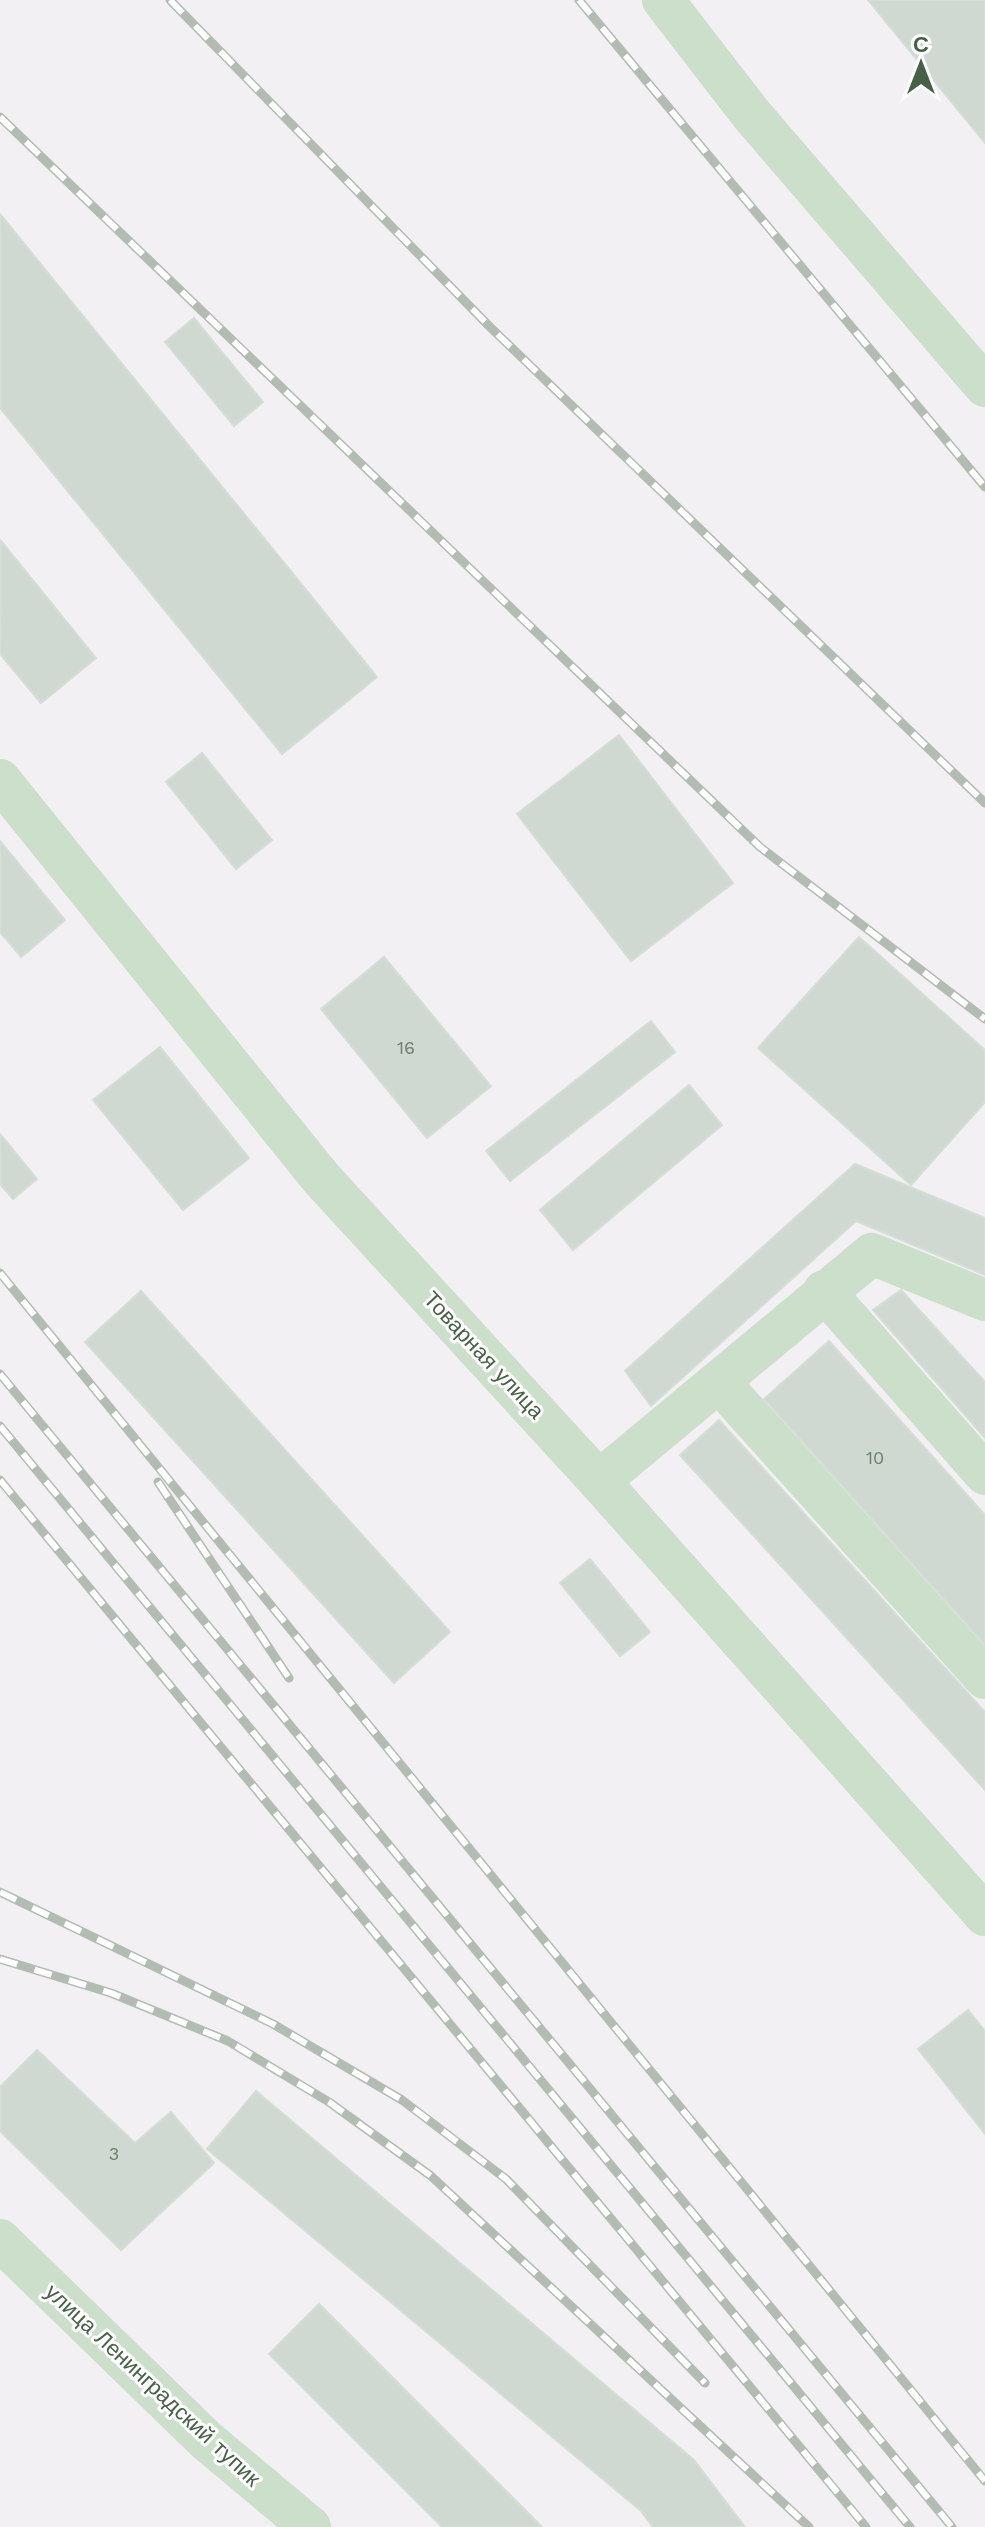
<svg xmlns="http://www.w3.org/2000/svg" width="985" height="2527" viewBox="0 0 985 2527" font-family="'Work Sans',sans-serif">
<rect width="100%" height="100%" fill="#f2f0f3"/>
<g fill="#cfd9d1" stroke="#d4ddd6" stroke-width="2">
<path d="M868,0h117v143z"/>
<path d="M0,214l377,463 -95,77 -282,-346z"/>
<path d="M194,318l69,84 -29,24 -69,-84z"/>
<path d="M1,541l95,117 -55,45 -41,-49z"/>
<path d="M619,735l114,148 -102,78 -114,-147z"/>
<path d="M202,753l70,87 -36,29 -70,-87z"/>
<path d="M0,841l65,79 -44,37 -21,-25z"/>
<path d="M859,937l126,113v52l-74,83 -153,-137z"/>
<path d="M384,957l107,129 -64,52 -106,-129z"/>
<path d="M651,1021l24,31 -165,129 -24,-30z"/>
<path d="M160,1047l89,111 -66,52 -90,-110z"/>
<path d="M689,1085l33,40 -149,125 -33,-40z"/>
<path d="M0,1134l37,45 -24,20 -13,-15z"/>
<path d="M855,1164l130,54v57l-129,-54 -205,185 -26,-35z"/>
<path d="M901,1290l84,92v56l-112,-128z"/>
<path d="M141,1291l309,341 -56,51 -309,-341z"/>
<path d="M829,1341l156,174v130l-221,-246z"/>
<path d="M719,1420l266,292v78l-305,-335z"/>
<path d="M590,1559l60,73 -30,24 -60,-73z"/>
<path d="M968,2010l17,21v103l-67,-85z"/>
<path d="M37,2050l98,93 36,-31 43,51 -93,87 -121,-119v-44z"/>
<path d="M256,2091l438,369 51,67h-92l-12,-16 -434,-362z"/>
<path d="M319,2304l223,223h-100l-173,-173z"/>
</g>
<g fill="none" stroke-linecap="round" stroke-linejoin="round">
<g stroke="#ccdfcb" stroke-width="42">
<path d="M663,0l88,114 234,272"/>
<path d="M0,780l321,398 278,303 386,434"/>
<path d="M824,1291l161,183"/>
<path d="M719,1382l266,296"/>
<path d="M599,1481l273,-227 113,46"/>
<path d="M0,2240l206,200 104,87"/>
</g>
<g stroke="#b2bcb3" stroke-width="9">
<g id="rail">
<path d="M170,0l319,326 496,477"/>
<path d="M579,0l406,487"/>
<path d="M0,117l760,730 225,172"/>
<path d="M0,1273l985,1208"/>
<path d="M0,1374l952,1153"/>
<path d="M0,1426l910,1101"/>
<path d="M0,1480l866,1047"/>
<path d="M158,1482l131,196"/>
<path d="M0,1892l273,132 129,76 104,79 199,204"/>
<path d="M0,1959l111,34 117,48 101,61 102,74 378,351"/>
</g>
</g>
<use href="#rail" stroke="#fff" stroke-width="6" stroke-dasharray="18" stroke-linecap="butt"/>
</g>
<g text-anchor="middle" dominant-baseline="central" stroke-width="6" stroke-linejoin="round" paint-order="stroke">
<g font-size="18" fill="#697f69">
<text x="406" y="1047">16</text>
<text x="875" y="1457">10</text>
<text x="114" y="2153">3</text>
</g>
<g font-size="22" fill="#476146" stroke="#fff">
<text transform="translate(484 1355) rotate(47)">Товарная улица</text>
<text transform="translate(153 2385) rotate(43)">улица Ленинградский тупик</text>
</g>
</g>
<g transform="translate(921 64)" stroke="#ffffff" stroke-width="6" paint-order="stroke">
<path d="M0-6L14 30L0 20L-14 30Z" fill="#476146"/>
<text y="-12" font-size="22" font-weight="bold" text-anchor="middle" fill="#476146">С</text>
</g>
</svg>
